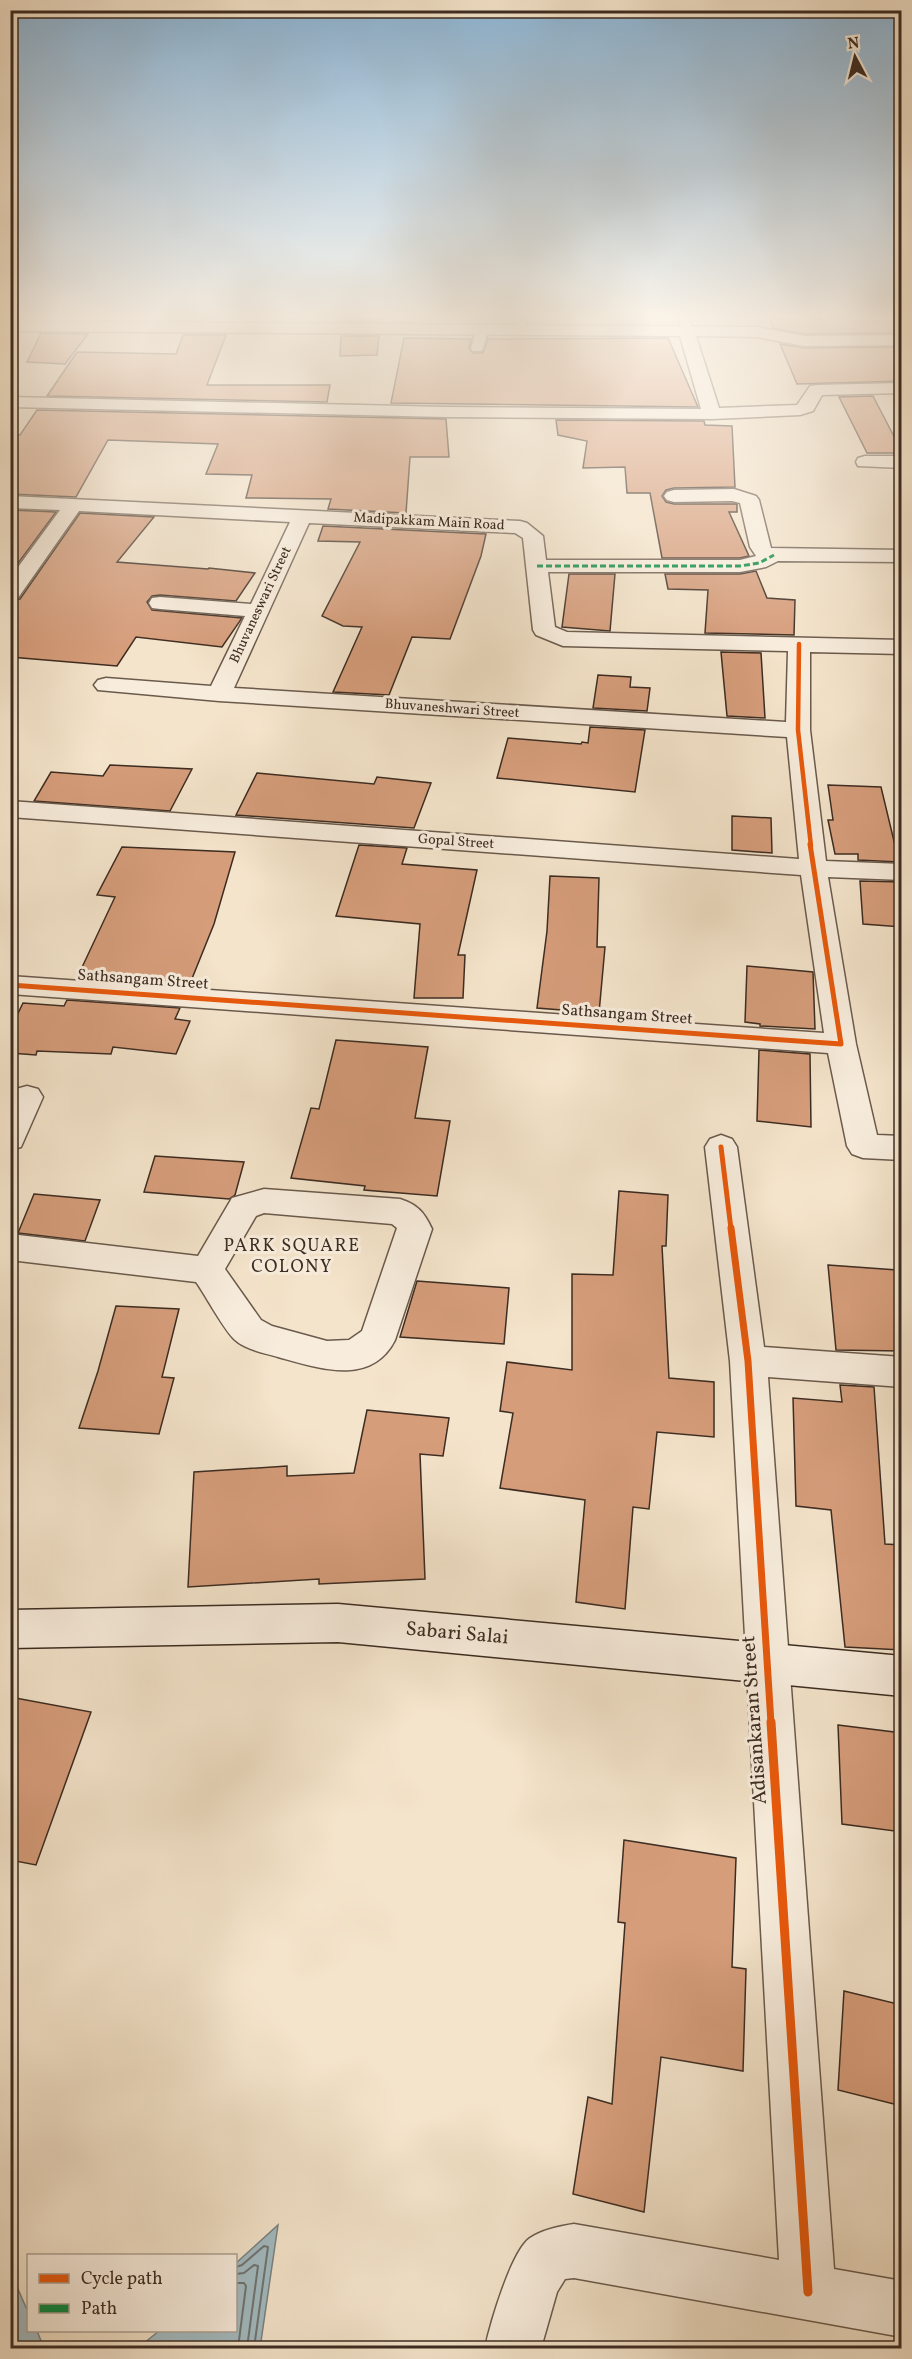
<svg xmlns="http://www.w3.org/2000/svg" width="912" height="2359" viewBox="0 0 912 2359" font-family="Vollkorn,serif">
<rect width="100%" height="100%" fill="#f4e4cb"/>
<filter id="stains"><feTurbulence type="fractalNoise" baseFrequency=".00333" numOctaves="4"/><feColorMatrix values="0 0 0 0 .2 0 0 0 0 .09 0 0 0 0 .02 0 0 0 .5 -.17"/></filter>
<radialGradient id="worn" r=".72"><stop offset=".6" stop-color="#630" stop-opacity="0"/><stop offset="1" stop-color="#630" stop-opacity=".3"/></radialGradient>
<g fill="#a2bbc2" stroke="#798282" stroke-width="1.5">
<path d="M278,2225l-18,123h-122l21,-17 77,-1v-67z"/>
<path d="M10,2271l18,41v18l9,1 7,17h-33z"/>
</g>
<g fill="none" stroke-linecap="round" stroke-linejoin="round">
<g stroke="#6f7472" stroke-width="2">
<path d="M236,2267l6,-2 22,-19 4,1 -14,101"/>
<path d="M236,2274l8,-1 10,-8 4,1 -11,82"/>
<path d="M236,2283h8l2,3 -8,62"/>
</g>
</g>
<g fill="#d69d7b" stroke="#3c2c22" stroke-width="1.5">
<path d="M341,316h40l-1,6 -39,-1z"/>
<path d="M768,316h73l8,2 2,3h51v12l-98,1 -31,-6z"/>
<path d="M41,333l47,1 -23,30 -38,-2z"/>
<path d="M183,335h43l-19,50h123l-3,17 -280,-6 30,-44 99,2z"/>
<path d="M341,336h38l-2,19 -37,1z"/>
<path d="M404,338l67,1 -2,9 4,5h10l5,-14 180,-1 30,69 -307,-4z"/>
<path d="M780,344l24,4 98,-1v34l-105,3z"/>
<path d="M873,396l29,56v1h-35l-28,-56z"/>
<path d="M37,410l409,9 3,38h-39l-4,56 -78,-4 3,-10 -85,-1 6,-23 -46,-1 12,-30 -110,-4 -32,57 -66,-3v-59h10z"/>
<path d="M556,420l148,1 1,4 27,1 3,61 -61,1 -8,2 -4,6 4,6 8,2h63v8h-8l20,44 -9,2h-78l-12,-65h-23l-2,-26 -42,1 4,-27 -29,-6z"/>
<path d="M10,510l46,2 -46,62z"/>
<path d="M80,513l74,4 -37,45 91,7 1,-1 46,5 -19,28 -76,-6 -8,1 -5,6 5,8 90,8 -20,29 -86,-10 -19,29 -107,-9v-56l10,-2z"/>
<path d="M323,526l163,8 -5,22 -31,83 -38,-2 -23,58 -56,-3 29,-65 -19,-1 -21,-10 38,-74 -42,-1z"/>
<path d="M756,571l11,27 28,2 -1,35 -89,-2 3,-43 -40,-1 -3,-15h75z"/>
<path d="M569,574h46l-5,57 -48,-4z"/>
<path d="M721,652l40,1 4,65 -38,-2z"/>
<path d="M598,675l33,2 -1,10 20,1 -3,23 -54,-3z"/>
<path d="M590,727l55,3 -10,62 -138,-14 11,-40 73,6 1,-2 6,1z"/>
<path d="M110,765l82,4 -22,42 -136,-10 17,-29 52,4z"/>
<path d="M257,773l117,11 3,-7 54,6 -17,45 -178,-13z"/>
<path d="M828,785l53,2 18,75 -41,-2v-6h-23l-7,-34h5z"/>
<path d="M732,816l39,2 1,35 -40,-3z"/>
<path d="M359,845l48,3 -5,16 75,6 -19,85h7l-2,43h-49l6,-74 -84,-8z"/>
<path d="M122,847l113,5 -21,72 -25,62 -112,-8 38,-81 -18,-2z"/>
<path d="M550,876l49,2 -2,69h8l-6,66 -62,-5 10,-77z"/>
<path d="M860,881l42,1v45l-39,-3z"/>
<path d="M747,966l66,6 2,57 -55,-3v-2l-15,-2z"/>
<path d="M67,1000l113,8 -5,11 15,2 -14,33 -63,-7 -2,7 -74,-3 -1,4 -26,-2v-23l13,-27 41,3z"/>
<path d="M336,1040l92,7 -13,71 35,3 -13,75 -73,-6 1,-4 -74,-8 20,-70 8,1z"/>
<path d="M759,1050l51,4 1,73 -54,-6z"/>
<path d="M155,1156l89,6 -9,33 -6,4 -85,-7z"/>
<path d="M619,1191l49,4 -2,51h-4l7,132 45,4v55l-57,-5 -8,77 -16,-2 -8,102 -49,-7 9,-102 -85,-12 13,-75 -13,-2 7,-49 65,8v-96l41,1z"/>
<path d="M34,1194l66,6 -15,41 -67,-8z"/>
<path d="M828,1265l69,5 5,31v50l-66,-1z"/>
<path d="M417,1281l92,7 -5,56 -104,-7z"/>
<path d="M116,1306l63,3 -17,68 12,1 -15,56 -80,-6 19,-57z"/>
<path d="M840,1385l34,2 11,157 17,1v105l-57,-3 -14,-137 -35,-4 -3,-108 49,4z"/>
<path d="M367,1410l82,8 -6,38 -23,-2 5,125 -106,5v-5l-131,8 6,-115 93,-6v10l67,-3z"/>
<path d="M10,1697l81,15 -55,153 -26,-5z"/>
<path d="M838,1725l64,8v99l-60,-8z"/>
<path d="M624,1840l112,18 -4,109 14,2 -3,102 -82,-14 -17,155 -71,-18 15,-97 24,7 13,-181 -7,-1z"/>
<path d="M844,1991l58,14v101l-64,-16z"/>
</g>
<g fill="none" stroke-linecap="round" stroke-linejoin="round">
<g stroke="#6a5a4c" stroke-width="4">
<g id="lane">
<path d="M516,316h10l-1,16h-8z"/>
<path d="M678,316h10l5,16 -2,2h-8z"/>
<path d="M482,327l6,3 -5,19 -2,2h-8l-2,-2 5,-19z"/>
</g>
</g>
<g stroke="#6a5a4c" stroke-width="3">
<g id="street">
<path d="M10,321l747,6 47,9 98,-1v10l-98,1 -47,-9 -61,-1 23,72 78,-3 13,-19 6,-1 86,-2v10l-80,2 -9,16 -13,4 -88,4 -266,-2 -436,-10v-10l436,10 255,2 -21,-73 -670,-5z"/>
<path d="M865,456h37v12l-44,-2 -2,-4 2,-4z"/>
<path d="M734,489l22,7 3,4 12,48 131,2v12l-124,-1 -12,6 -26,5h-192l7,55 12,5 335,8v14l-92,-2v78l16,131 76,3v16l-74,-3 28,167 21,91 25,1v24l-39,-2 -11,-4 -5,-8 -19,-93 -818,-59v-18l814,57 -23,-158 -791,-58v-16l789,58 -12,-122 -568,-36 -121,-11 -4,-5 4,-5 8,-2 105,8 34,-70 -85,-7 -8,-1 -3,-5 3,-5 8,-1 91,7 39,-82 -211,-11 -61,87 -8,1v-21l50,-68 -50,-2v-12l510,25 7,2 16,13 3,24h194l16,-4 -6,-9 -10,-44 -8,-2 -58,1 -7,-2 -3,-4 3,-4 7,-2zM309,523l206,10 8,5 10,92 3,5 27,11 225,5 -2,71 -552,-34z"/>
<path d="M27,1086l11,3 5,8 -22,50 -11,3v-51l6,-10z"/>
<path d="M721,1135l11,4 5,8 27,200 138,10v30l-134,-10 66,892 68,12v56l-328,-59 -9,1 -8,13 -16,56h-56c5,-23 26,-97 45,-110 12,-8 30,-12 44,-14l205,36 -49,-899 -25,-214 5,-8z"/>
<path d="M264,1189l136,10c18,6 24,13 32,30l-37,111c-24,47 -77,28 -117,17 -13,-4 -32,-7 -43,-17 -11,-10 -29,-44 -39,-58l-186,-22v-26l188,22 34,-58zM264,1213l128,11 5,4 -35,103 -13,9 -22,1 -55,-15 -11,-6 -36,-51 31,-53z"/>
</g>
</g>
<g stroke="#3c2c22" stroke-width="3">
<path id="secondary" d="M338,1604l564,52v40l-564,-54 -328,6v-38z"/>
</g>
<use href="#lane" fill="#f8eddd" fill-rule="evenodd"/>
<use href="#street" fill="#f8eddd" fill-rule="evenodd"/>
<use href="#secondary" fill="#f8eddd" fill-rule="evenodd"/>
<path stroke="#00873e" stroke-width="3" stroke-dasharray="6 3" stroke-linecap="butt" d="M537,566h203l19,-3 15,-8"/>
<g stroke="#f8eddd" stroke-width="8">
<path id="cycleway-far3" d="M799,644l-1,86 13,116"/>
</g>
<g stroke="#f8eddd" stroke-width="9">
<g id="cycleway-far2">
<path d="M10,985l831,59 -31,-200"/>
<path d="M721,1147l10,82"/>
</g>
</g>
<g stroke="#f8eddd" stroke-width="10">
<path id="cycleway-far1" d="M731,1228l17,133 23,362"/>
</g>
<g stroke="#f8eddd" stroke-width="13">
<path id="cycleway" d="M771,1722l37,570"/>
</g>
<use href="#cycleway-far3" stroke="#e8590c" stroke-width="4.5"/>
<use href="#cycleway-far2" stroke="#e8590c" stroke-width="5"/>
<use href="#cycleway-far1" stroke="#e8590c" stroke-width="7"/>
<use href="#cycleway" stroke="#e8590c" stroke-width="9"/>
</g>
<linearGradient id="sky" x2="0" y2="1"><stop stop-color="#8cb7d9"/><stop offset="0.49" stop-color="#faf3e8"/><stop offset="1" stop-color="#faf3e8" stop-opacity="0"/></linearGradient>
<rect width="912" height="646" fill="url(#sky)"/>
<g text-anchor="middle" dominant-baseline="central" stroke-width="6" stroke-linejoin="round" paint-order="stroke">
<g font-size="14" fill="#3c2c22" stroke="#f8eddd">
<text transform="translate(429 522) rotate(3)">Madipakkam Main Road</text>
<text transform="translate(261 605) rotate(-65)">Bhuvaneswari Street</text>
<text transform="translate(452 709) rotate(4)">Bhuvaneshwari Street</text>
<text transform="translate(456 842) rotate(4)">Gopal Street</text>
</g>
<g font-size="16" fill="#3c2c22" stroke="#f8eddd">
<text transform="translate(143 980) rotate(4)">Sathsangam Street</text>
<text transform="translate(627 1015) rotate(4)">Sathsangam Street</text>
</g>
<g font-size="18" letter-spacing="1.5" fill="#3c2c22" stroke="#f8eddd">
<text x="292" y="1246">PARK SQUARE<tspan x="292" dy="21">COLONY</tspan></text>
</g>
<g font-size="20" fill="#3c2c22" stroke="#f8eddd">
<text transform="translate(457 1634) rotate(5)">Sabari Salai</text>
<text transform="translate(755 1720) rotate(-94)">Adisankaran Street</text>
</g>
</g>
<rect width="912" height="2359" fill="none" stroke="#f4e4cb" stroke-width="36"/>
<rect x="12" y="12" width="888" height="2335" fill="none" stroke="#3c2c22" stroke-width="3"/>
<rect x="18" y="18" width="876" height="2323" fill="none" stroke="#3c2c22" stroke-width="1.5"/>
<rect x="27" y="2254" width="210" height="78" fill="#f8eddd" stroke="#ada092" stroke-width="1.5"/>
<rect x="39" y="2274" width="30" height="9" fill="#e8590c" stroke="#ada092" stroke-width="1.5"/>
<text x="81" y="2284" font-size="18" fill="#3c2c22">Cycle path</text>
<rect x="39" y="2304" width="30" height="9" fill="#00873e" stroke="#ada092" stroke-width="1.5"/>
<text x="81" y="2314" font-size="18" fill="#3c2c22">Path</text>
<g transform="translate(855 57) rotate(353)" stroke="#f8eddd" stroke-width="4.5" paint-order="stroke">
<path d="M0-4.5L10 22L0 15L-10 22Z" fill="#3c2c22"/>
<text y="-9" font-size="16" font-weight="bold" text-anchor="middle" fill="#3c2c22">N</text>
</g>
<rect width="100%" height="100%" filter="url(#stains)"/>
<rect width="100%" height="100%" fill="url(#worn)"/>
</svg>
